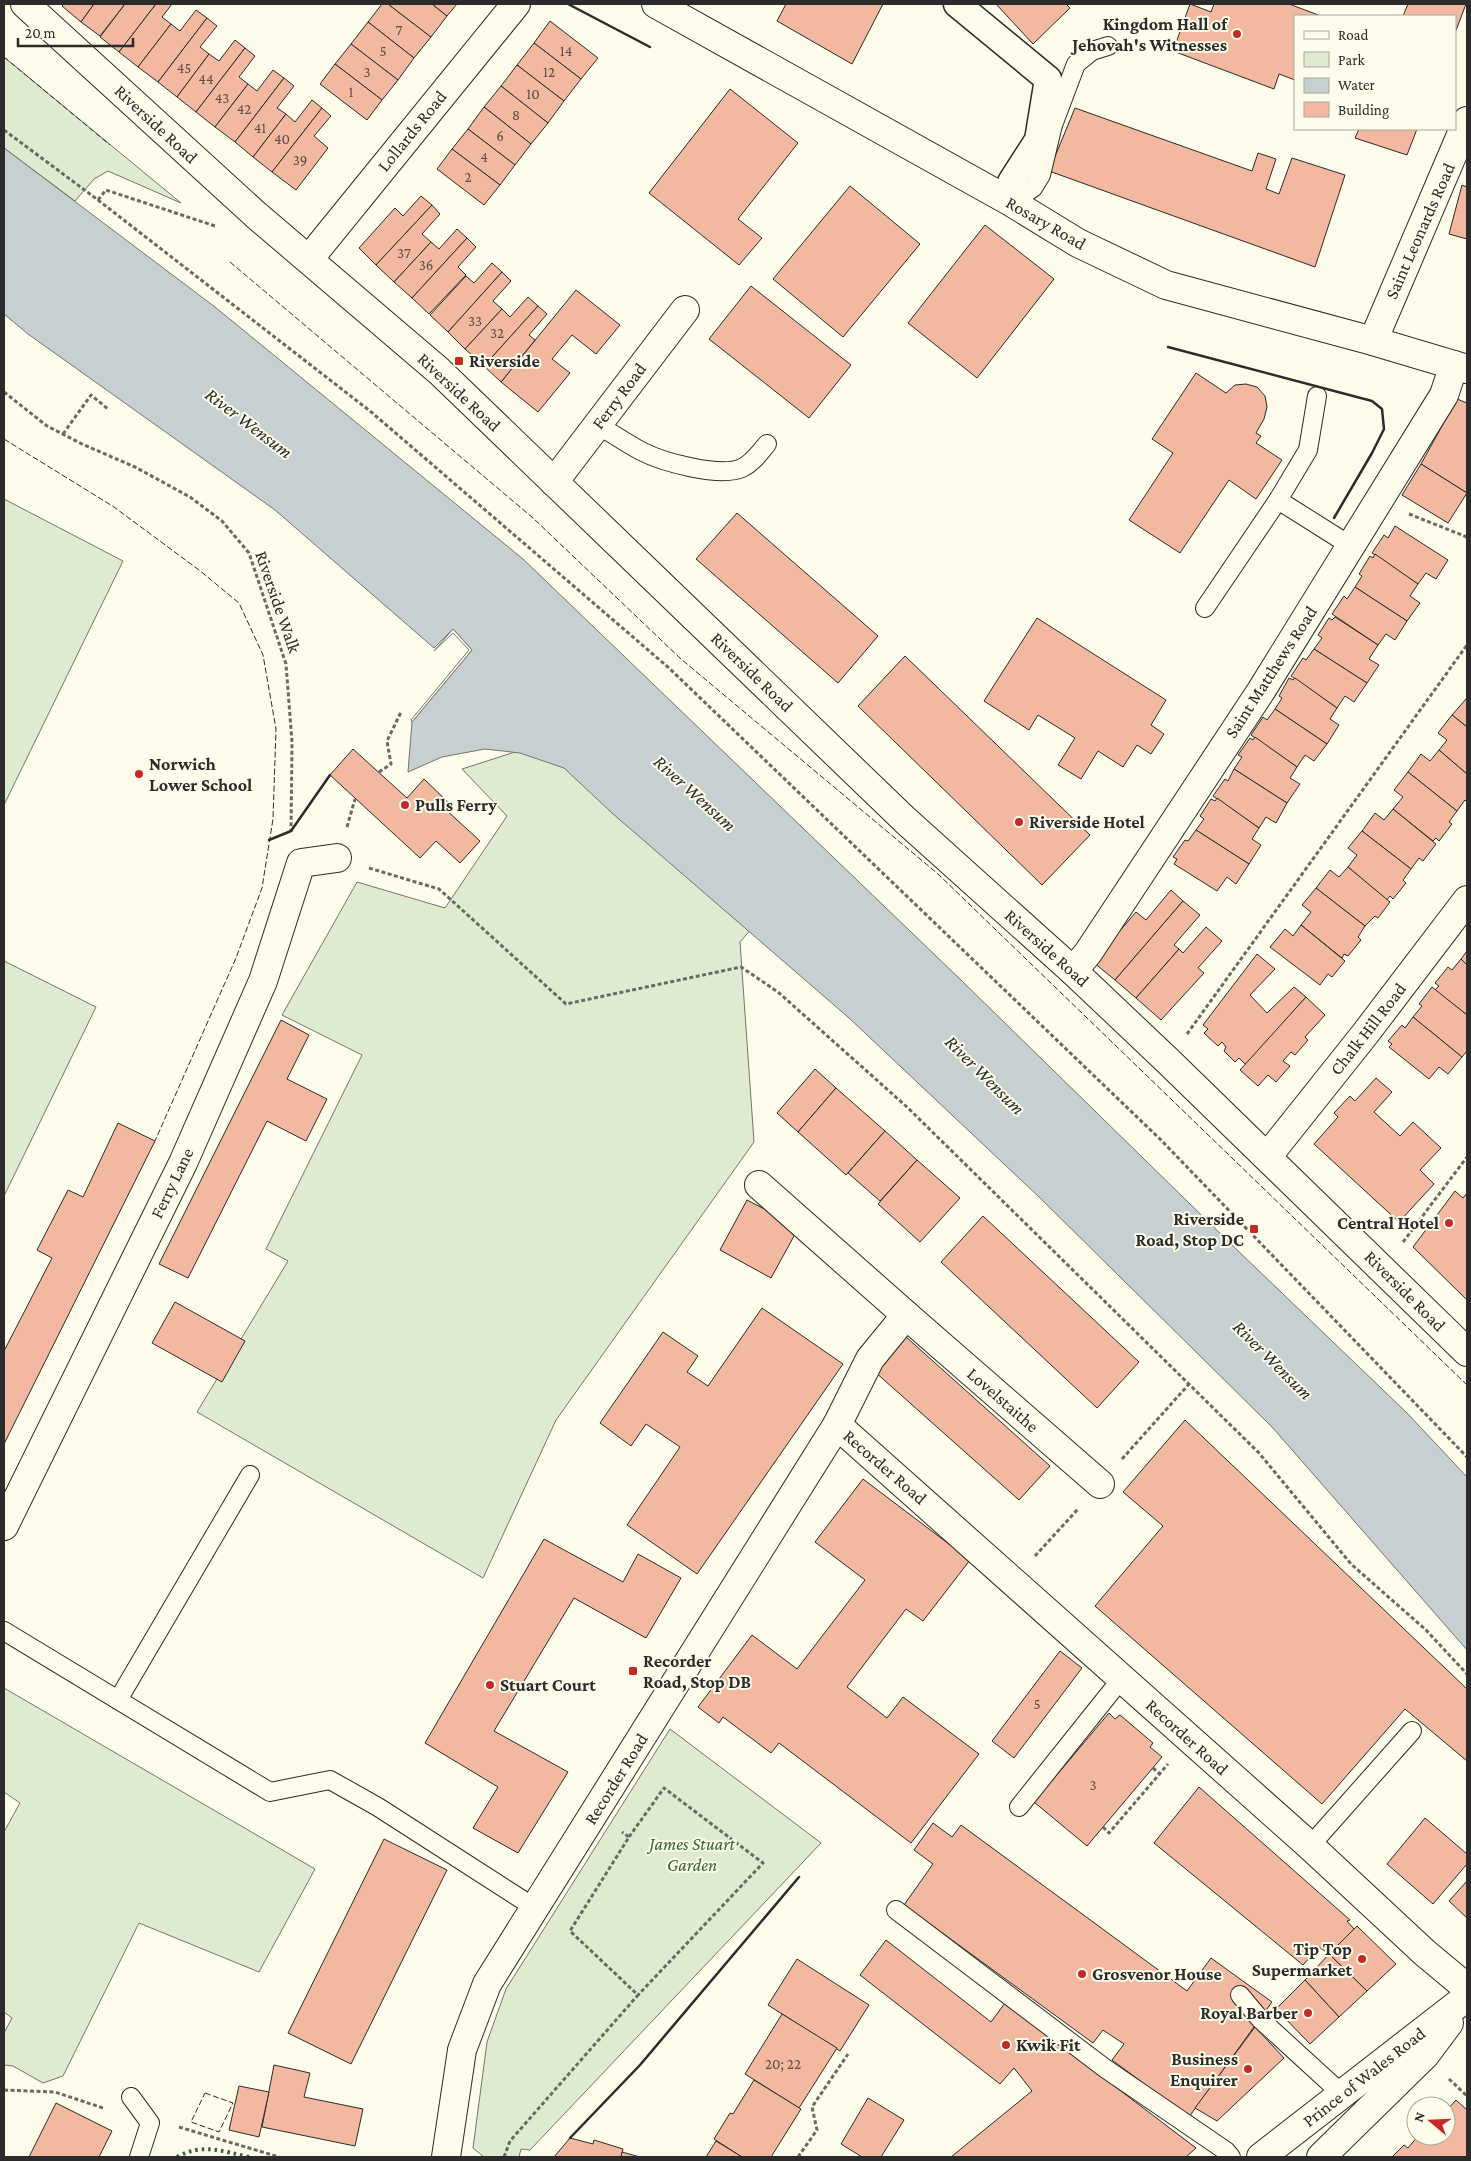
<svg xmlns="http://www.w3.org/2000/svg" width="1471" height="2161" viewBox="0 0 1471 2161" font-family="'Crimson Pro',serif">
<rect width="100%" height="100%" fill="#fdfbea"/>
<g fill="#deebd1" stroke="#74746e">
<path d="M4,57l177,146 -73,-32 -14,8 -19,22 -71,-53z"/>
<path d="M4,499l119,62 -119,244z"/>
<path d="M543,743l232,158 -35,41 14,200 -198,278 -73,158 -286,-166 91,-151 -22,-12 96,-194 -80,-40 75,-133 88,26 62,-92 -45,-47z"/>
<path d="M4,961l92,46 -92,189z"/>
<path d="M4,1688l311,181 -56,103 -120,-49 -76,153 -20,7 -30,-17 -9,-1v-32l8,-15 -8,-6v-180l16,-29 -16,-11z"/>
<path d="M670,1729l151,114 -291,307 -9,-1 -2,8h-35l-11,-9 14,-106 19,-53z"/>
</g>
<path fill="#c7d0d0" stroke="#74746e" d="M4,148l211,159 308,252 439,422 271,265 174,167 60,64v173l-195,-223 -233,-230 -190,-179 -237,-205 -48,-45 -44,-15 -35,-4 -43,8 -34,15 4,-50 60,-72 -19,-21 -19,19 -159,-138 -247,-176 -24,-20z"/>
<path fill="#fdfbea" stroke="#74746e" d="M453,629l19,21 -60,72 -1,-2 58,-70 -16,-17 -19,18z"/>
<g fill="#f2b8a0" stroke="#2b2b2b">
<path d="M64,4h30l-13,18 -19,-16z"/>
<path d="M94,4h31l-25,32 -19,-14z"/>
<path d="M125,4h31l-37,48 -19,-15z"/>
<path d="M156,4h16l-10,13 9,7 -33,43 -19,-15z"/>
<path d="M382,4h6l43,33 -17,21 -46,-36z"/>
<path d="M388,4h44l15,12 -16,21z"/>
<path d="M432,4h25l-10,12z"/>
<path d="M786,4h97l-31,60 -75,-43z"/>
<path d="M996,4h70l4,4 -37,36z"/>
<path d="M1190,4l21,8 3,-8h75l32,12h-26v64l-16,-6 -5,15 -101,-38z"/>
<path d="M1408,4h58l-11,29v-17h-52z"/>
<path d="M196,10l11,8 -49,64 -20,-15 33,-43 9,7z"/>
<path d="M207,18l10,8 -17,21 9,7 -32,43 -19,-15z"/>
<path d="M550,21l48,37 -17,21 -47,-36z"/>
<path d="M368,22l46,36 -16,22 -47,-36z"/>
<path d="M235,40l10,8 -49,64 -19,-15 32,-43 10,7z"/>
<path d="M534,43l47,36 -17,22 -47,-36z"/>
<path d="M351,44l47,36 -16,20 -47,-36z"/>
<path d="M245,48l10,8 -16,21 9,7 -33,43 -19,-15z"/>
<path d="M335,64l47,36 -15,20 -47,-36z"/>
<path d="M517,65l47,36 -16,22 -47,-37z"/>
<path d="M273,70l11,8 -49,64 -20,-15 33,-43 9,7z"/>
<path d="M284,78l10,8 -17,22 9,6 -33,43 -18,-15z"/>
<path d="M501,86l47,37 -17,21 -47,-37z"/>
<path d="M730,89l68,54 -60,76 24,19 -23,27 -90,-72z"/>
<path d="M312,100l10,8 -50,64 -19,-15 33,-43 9,8z"/>
<path d="M484,107l47,37 -16,21 -47,-36z"/>
<path d="M322,108l9,8 -17,20 14,12 -32,42 -24,-18z"/>
<path d="M1075,108l177,63 6,-18 18,6 -10,30 13,5 13,-36 53,17 -30,92 -266,-96z"/>
<path d="M468,129l47,36 -15,20 -48,-36z"/>
<path d="M1359,129h58l-10,26 -52,-17z"/>
<path d="M452,149l48,36 -16,20 -47,-36z"/>
<path d="M1462,185l5,2v52l-18,-5z"/>
<path d="M850,186l70,58 -77,93 -70,-58z"/>
<path d="M421,196l11,9 -56,60 -17,-17 36,-40 8,8z"/>
<path d="M432,205l8,9 -18,20 9,8 -37,40 -18,-17z"/>
<path d="M985,225l69,54 -77,99 -69,-55z"/>
<path d="M457,229l10,9 -55,60 -18,-16 37,-40 8,7z"/>
<path d="M467,238l9,9 -18,20 8,8 -37,39 -17,-16z"/>
<path d="M492,263l10,9 -54,60 -18,-17 36,-39 8,7z"/>
<path d="M502,272l9,9 -18,20 9,8 -37,40 -17,-17z"/>
<path d="M751,286l100,79 -42,53 -100,-79z"/>
<path d="M576,290l44,35 -24,29 -24,-19 -20,24 18,14 -32,39 -37,-30z"/>
<path d="M528,297l10,9 -54,60 -19,-17 37,-40 8,8z"/>
<path d="M538,306l9,8 -18,21 6,5 -34,42 -17,-16z"/>
<path d="M1196,373l30,20 9,-8 11,-1 11,3 8,9 2,11 -3,12 -8,14 5,3 -5,7 26,17 -26,39 -27,-19 -49,73 -51,-33 44,-67 -21,-14z"/>
<path d="M1457,399l10,4v90l-46,-29z"/>
<path d="M1421,464l46,29 -19,30 -46,-28z"/>
<path d="M737,513l141,123 -40,47 -142,-124z"/>
<path d="M1395,526l53,34 -12,19 -10,-6 -8,11 -46,-31 12,-18 4,3z"/>
<path d="M1375,554l43,30 -8,12 10,7 -13,18 -52,-34 7,-11 -3,-2 11,-18 3,2z"/>
<path d="M1355,587l52,34 -12,19 -9,-6 -8,11 -46,-31 12,-18 3,3z"/>
<path d="M1335,617l43,28 -9,14 10,6 -12,18 -53,-34 8,-11 -4,-3 11,-17 3,2z"/>
<path d="M1037,618l129,82 -15,25 13,9 -13,20 -14,-9 -14,22 -25,-16 -17,28 -23,-14 17,-27 -37,-23 -9,15 -45,-29z"/>
<path d="M1314,649l53,34 -13,19 -9,-6 -8,12 -46,-32 12,-18 3,2z"/>
<path d="M905,656l185,179 -48,50 -184,-179z"/>
<path d="M1289,678l4,2 2,-2 42,30 -7,11 9,6 -12,19 -52,-35 7,-11 -3,-2z"/>
<path d="M1466,699h1v28l-15,-12z"/>
<path d="M1275,709l52,35 -13,17 -9,-6 -8,12 -46,-32 12,-18 4,3z"/>
<path d="M1452,715l15,12v47l-28,-24 8,-10 -9,-7z"/>
<path d="M1255,737l42,30 -7,11 10,6 -13,19 -53,-34 8,-12 -4,-2 12,-17 3,2z"/>
<path d="M353,749l54,49 17,-19 25,24 -5,5 36,33 -20,22 -24,-22 -16,17 -90,-83z"/>
<path d="M1439,750l28,24v28l-2,-2 -8,11 -49,-39 13,-18 9,7z"/>
<path d="M1234,769l53,34 -11,20 -10,-6 -7,11 -46,-32 12,-17 3,2z"/>
<path d="M1408,772l49,39 -8,11 3,2 -13,17 -3,-3 -3,3 -40,-32 10,-12 -9,-7z"/>
<path d="M1217,798l42,30 -7,11 9,6 -12,19 -53,-34 8,-11 -4,-3 11,-17 4,2z"/>
<path d="M1393,809l43,35 -13,17 -4,-3 -8,11 -49,-38 13,-18 9,7z"/>
<path d="M1196,830l53,34 -13,20 -9,-7 -10,14 -43,-27 3,-5 -4,-2 12,-17 3,1z"/>
<path d="M1362,831l49,38 -8,11 3,3 -13,16 -3,-3 -3,4 -39,-33 9,-12 -9,-7z"/>
<path d="M1348,867l42,35 -12,16 -3,-2 -10,10 -49,-38 14,-18 9,7z"/>
<path d="M1316,888l49,38 -7,11 3,3 -13,16 -4,-2 -2,4 -41,-33 10,-13 -9,-7z"/>
<path d="M1171,890l12,11 -68,79 -22,-18 43,-50 10,8z"/>
<path d="M1183,901l17,14 -26,30 5,4 -43,49 -21,-18z"/>
<path d="M1301,925l44,36 -13,16 -4,-3 -8,11 -50,-38 15,-18 8,7z"/>
<path d="M1206,927l16,14 -24,27 6,5 -43,47 -25,-22 43,-49 4,4z"/>
<path d="M1467,951v14l-6,-6z"/>
<path d="M1257,954l18,15 -25,26 17,18 27,-26 12,10 -60,68 -7,-7 -4,4 -11,-11 2,-4 -4,-5 -4,4 -14,-13 4,-4 -5,-4z"/>
<path d="M1461,959l6,6v50l-32,-25 4,-4 -4,-3 13,-16 4,3z"/>
<path d="M1432,987l35,28v36l-5,6 -49,-40 9,-11 -3,-2z"/>
<path d="M1306,997l19,18 -20,22 3,3 -13,15 -4,-3 -8,9 7,5 -14,16 -8,-7 -10,11 -18,-16z"/>
<path d="M1413,1017l49,40 -14,17 -9,-7 -10,12 -40,-32 3,-3 -4,-3 14,-16 3,3z"/>
<path d="M281,1020l28,15 -22,44 40,20 -21,42 -39,-20 -79,157 -29,-14z"/>
<path d="M815,1069l21,19 -38,44 -21,-19z"/>
<path d="M1376,1078l16,14 -18,20 26,24 13,-14 28,26 -21,22 14,14 -35,38 -85,-78 24,-27 -4,-4 16,-17 5,5z"/>
<path d="M836,1088l49,43 -39,44 -48,-43z"/>
<path d="M118,1123l37,18 -151,303v-93l48,-93 -15,-8 31,-60 15,7z"/>
<path d="M885,1131l32,29 -37,41 -32,-28z"/>
<path d="M917,1160l43,38 -40,44 -42,-38z"/>
<path d="M1455,1191l8,7 4,-5v107l-54,-53z"/>
<path d="M747,1200l52,27 -28,51 -51,-28z"/>
<path d="M983,1216l156,146 -42,46 -156,-146z"/>
<path d="M175,1302l70,39 -23,41 -70,-39z"/>
<path d="M762,1308l81,56 -146,210 -70,-49 53,-78 -34,-23 -15,22 -31,-23 63,-91 35,24 -11,16 21,14z"/>
<path d="M905,1336l145,130 -31,34 -145,-129z"/>
<path d="M1185,1420l282,269v72l-62,-52 -83,95 -227,-198 68,-80 -40,-34z"/>
<path d="M863,1479l107,81 -47,61 -17,-12 -59,78 40,31 16,-21 76,57 -68,89 -132,-100 -8,10 -48,-36 -4,6 -21,-16 54,-72 45,34 68,-89 -50,-38z"/>
<path d="M544,1539l79,43 15,-28 43,24 -35,60 -72,-40 -80,133 74,41 -50,81 -45,-25 25,-41 -73,-44z"/>
<path d="M1060,1651l22,17 -68,90 -22,-17z"/>
<path d="M1109,1713l6,6 5,-4 33,28 -3,4 12,10 -75,89 -53,-44z"/>
<path d="M1199,1787l151,133 -3,1 7,8 -25,25 -10,-7 -16,18 -149,-122z"/>
<path d="M1425,1818l42,36v10l-34,40 -46,-40z"/>
<path d="M933,1823l19,14 9,-12 226,166 24,-33 61,44 -83,115 -77,-57 12,-16 -21,-14 -10,13 -189,-138 29,-41 -19,-14z"/>
<path d="M384,1839l63,31 -96,194 -63,-31z"/>
<path d="M1467,1881v37l-18,-17z"/>
<path d="M1357,1926l39,38 -29,27 -38,-37z"/>
<path d="M886,1940l105,82 14,-19 191,145 -10,9h-235l81,-66 -18,-23 -14,16 -140,-109z"/>
<path d="M1329,1954l38,37 -28,26 -34,-37z"/>
<path d="M797,1959l72,46 -29,46 -72,-46z"/>
<path d="M1305,1980l34,37 -29,27 -34,-35z"/>
<path d="M782,2014l55,34 -38,60 -54,-34z"/>
<path d="M1255,2027l29,31 -67,63 -22,-13z"/>
<path d="M274,2065l36,8 -6,24 59,12 -8,37 -93,-19z"/>
<path d="M754,2080l47,29 -30,48h-29l-28,-18 16,-26 3,1z"/>
<path d="M239,2086l30,6 -10,45 -30,-7z"/>
<path d="M868,2098l36,22 -23,37h-19l-21,-13z"/>
<path d="M1456,2100l11,10v47h-75l12,-12 4,3 10,-12h28v-25z"/>
<path d="M56,2103l56,28 -13,26h-70z"/>
<path d="M570,2138l23,6 1,-4 29,9 -2,8h-67z"/>
<path d="M716,2141l26,16h-36z"/>
<path d="M622,2152l18,5h-19z"/>
</g>
<g fill="none" stroke-linecap="round" stroke-linejoin="round">
<g stroke="#2b2b2b" stroke-width="20">
<g id="service">
<path d="M1011,202l22,-14 8,-13 12,-50 23,-61 16,-13 16,-5"/>
<path d="M1317,396l-9,54 -30,50 73,46"/>
<path d="M597,425c15,8 29,18 44,26 21,11 79,27 101,17 11,-5 18,-16 25,-24"/>
<path d="M1205,608l73,-108"/>
<path d="M4,1631l266,161 60,-12 48,27 157,101"/>
<path d="M118,1700l132,-225"/>
<path d="M1019,1807l103,-129"/>
<path d="M1310,1846l102,-115"/>
<path d="M896,1910l210,159 120,82 5,6"/>
<path d="M1240,1995l20,24 82,75"/>
<path d="M131,2097l19,26 -11,34"/>
</g>
</g>
<g stroke="#2b2b2b" stroke-width="29">
<path id="pedestrian" d="M957,4l91,75 -10,61 -27,42v20"/>
</g>
<g stroke="#2b2b2b" stroke-width="30">
<g id="minor">
<path d="M309,259l207,-255"/>
<path d="M1373,341l94,-220"/>
<path d="M554,482l131,-172"/>
<path d="M1073,971l15,-18 173,-262 183,-296 10,-30"/>
<path d="M1267,1157l98,-123 102,-134"/>
<path d="M759,1185l147,130 -36,44 -33,66"/>
<path d="M906,1315l194,169"/>
<path d="M4,1526l179,-363 80,-182 38,-118 36,-5"/>
<path d="M446,2157l16,-107 25,-66 350,-559 473,421 115,107 42,35"/>
</g>
</g>
<g stroke="#2b2b2b" stroke-width="30">
<g id="tertiary">
<path d="M656,4l355,198 67,41 88,42 207,56 94,28"/>
<path d="M1261,2157l206,-160"/>
<path d="M1321,2157l104,-102 24,-32"/>
</g>
</g>
<g stroke="#2b2b2b" stroke-width="30">
<path id="primary" d="M25,4l231,211 183,156 466,449 168,151 95,90 299,291"/>
</g>
<g stroke="#6a6964" stroke-width="3" stroke-dasharray="4 2.5" stroke-linecap="butt">
<path d="M4,130l94,70 272,211 299,257 491,471 307,318"/>
<path d="M98,200l8,-10 109,36"/>
<path d="M4,392l43,34 35,18 53,23 55,30 32,24 27,32 37,111 6,78 -1,90"/>
<path d="M63,434l28,-39 17,14"/>
<path d="M1409,514l58,23"/>
<path d="M379,772l12,-8 -4,-23 14,-29"/>
<path d="M347,827l8,-28"/>
<path d="M369,868l70,21 127,115 175,-37 37,25 129,115 352,346 92,111 75,66 41,44"/>
<path d="M1187,1034l280,-389"/>
<path d="M1403,1242l64,-85"/>
<path d="M1122,1459l67,-75"/>
<path d="M1035,1556l43,-47"/>
<path d="M1153,1768l7,6"/>
<path d="M1103,1827l6,6 59,-69"/>
<path d="M629,1837l35,-49 99,75 -125,132"/>
<path d="M1449,2079l18,17"/>
<path d="M4,2090l51,2 48,16"/>
<path d="M179,2127l100,30"/>
<path d="M504,2157l6,-16 128,-146 -68,-64 59,-94 -7,-5"/>
<path d="M798,2157l19,-27 -5,-23 36,-53"/>
</g>
<use href="#service" stroke="#fdfbea" stroke-width="18"/>
<use href="#pedestrian" stroke="#fdfbea" stroke-width="26"/>
<use href="#minor" stroke="#fdfbea" stroke-width="28"/>
<use href="#tertiary" stroke="#fdfbea" stroke-width="28"/>
<use href="#primary" stroke="#fdfbea" stroke-width="28"/>
<path stroke="#34623c" stroke-width="4" stroke-dasharray="2.5 4" stroke-linecap="butt" d="M177,2157c25,-14 45,-6 72,0"/>
<g stroke="#2b2b2b" stroke-width="1" stroke-dasharray="6 2.5" stroke-linecap="butt">
<path d="M4,57l106,88"/>
<path d="M230,262l303,256 148,141 257,215 529,511"/>
<path d="M4,439l110,68 85,63 40,33 24,52 13,74 -3,90 -11,69 -26,70 -81,183"/>
<path d="M205,2093l28,10 -14,29 -28,-10z"/>
</g>
<g stroke="#2b2b2b" stroke-width="2.5">
<path d="M568,4l82,43"/>
<path d="M1168,347l204,54 10,8 2,20 -12,24 -38,65"/>
<path d="M269,840l22,-9 39,-56"/>
<path d="M570,2138l70,-73 159,-188"/>
</g>
</g>
<g fill="#c62828" stroke="#fdfbea" stroke-width="2">
<circle cx="1237" cy="34" r="5"/>
<rect x="454" y="356" width="10" height="10" rx="2.5"/>
<circle cx="139" cy="774" r="5"/>
<circle cx="405" cy="805" r="5"/>
<circle cx="1019" cy="822" r="5"/>
<circle cx="1449" cy="1223" r="5"/>
<rect x="1249" y="1224" width="10" height="10" rx="2.5"/>
<rect x="628" y="1666" width="10" height="10" rx="2.5"/>
<circle cx="490" cy="1685" r="5"/>
<circle cx="1362" cy="1959" r="5"/>
<circle cx="1082" cy="1974" r="5"/>
<circle cx="1308" cy="2013" r="5"/>
<circle cx="1006" cy="2045" r="5"/>
<circle cx="1248" cy="2069" r="5"/>
</g>
<g text-anchor="middle" dominant-baseline="central" stroke-width="4" stroke-linejoin="round" paint-order="stroke">
<g font-size="15" fill="#5d4e48">
<text x="399" y="30">7</text>
<text x="383" y="51">5</text>
<text x="566" y="51">14</text>
<text x="184" y="68">45</text>
<text x="367" y="72">3</text>
<text x="549" y="72">12</text>
<text x="206" y="79">44</text>
<text x="351" y="92">1</text>
<text x="533" y="94">10</text>
<text x="222" y="98">43</text>
<text x="244" y="109">42</text>
<text x="516" y="115">8</text>
<text x="260" y="128">41</text>
<text x="500" y="136">6</text>
<text x="282" y="139">40</text>
<text x="484" y="157">4</text>
<text x="300" y="160">39</text>
<text x="468" y="177">2</text>
<text x="404" y="253">37</text>
<text x="426" y="265">36</text>
<text x="475" y="321">33</text>
<text x="497" y="333">32</text>
<text x="1037" y="1704">5</text>
<text x="1093" y="1785">3</text>
<text x="783" y="2064">20; 22</text>
</g>
<g font-size="18" font-weight="bold" fill="#2b2b2b" stroke="#fdfbea" text-anchor="start">
<text x="1227" y="24" text-anchor="end">Kingdom Hall of<tspan x="1227" dy="21">Jehovah's Witnesses</tspan></text>
<text x="469" y="361">Riverside</text>
<text x="149" y="764">Norwich<tspan x="149" dy="21">Lower School</tspan></text>
<text x="415" y="805">Pulls Ferry</text>
<text x="1029" y="822">Riverside Hotel</text>
<text x="1244" y="1219" text-anchor="end">Riverside<tspan x="1244" dy="21">Road, Stop DC</tspan></text>
<text x="1439" y="1223" text-anchor="end">Central Hotel</text>
<text x="643" y="1661">Recorder<tspan x="643" dy="21">Road, Stop DB</tspan></text>
<text x="500" y="1685">Stuart Court</text>
<text x="1352" y="1949" text-anchor="end">Tip Top<tspan x="1352" dy="21">Supermarket</tspan></text>
<text x="1092" y="1974">Grosvenor House</text>
<text x="1298" y="2013" text-anchor="end">Royal Barber</text>
<text x="1016" y="2045">Kwik Fit</text>
<text x="1238" y="2059" text-anchor="end">Business<tspan x="1238" dy="21">Enquirer</tspan></text>
</g>
<g font-size="18" fill="#2b2b2b" stroke="#fdfbea">
<text transform="translate(156 124) rotate(43)">Riverside Road</text>
<text transform="translate(412 131) rotate(-51)">Lollards Road</text>
<text transform="translate(1046 223) rotate(30)">Rosary Road</text>
<text transform="translate(1420 231) rotate(-66)">Saint Leonards Road</text>
<text transform="translate(459 392) rotate(43)">Riverside Road</text>
<text transform="translate(619 396) rotate(-53)">Ferry Road</text>
<text transform="translate(278 602) rotate(71)">Riverside Walk</text>
<text transform="translate(752 672) rotate(44)">Riverside Road</text>
<text transform="translate(1271 672) rotate(-57)">Saint Matthews Road</text>
<text transform="translate(1047 948) rotate(42)">Riverside Road</text>
<text transform="translate(1368 1029) rotate(-52)">Chalk Hill Road</text>
<text transform="translate(172 1183) rotate(-64)">Ferry Lane</text>
<text transform="translate(1405 1291) rotate(45)">Riverside Road</text>
<text transform="translate(1003 1400) rotate(41)">Lovelstaithe</text>
<text transform="translate(885 1467) rotate(41)">Recorder Road</text>
<text transform="translate(1187 1737) rotate(42)">Recorder Road</text>
<text transform="translate(616 1779) rotate(-58)">Recorder Road</text>
<text transform="translate(1364 2077) rotate(-38)">Prince of Wales Road</text>
</g>
<g font-size="18" font-style="italic" fill="#34623c" stroke="#fdfbea">
<text x="692" y="1844">James Stuart<tspan x="692" dy="21">Garden</tspan></text>
</g>
<g font-size="19" font-style="italic" fill="#2b2b2b" stroke="#fdfbea">
<text transform="translate(249 423) rotate(37)">River Wensum</text>
<text transform="translate(695 793) rotate(42)">River Wensum</text>
<text transform="translate(985 1075) rotate(45)">River Wensum</text>
<text transform="translate(1273 1360) rotate(45)">River Wensum</text>
</g>
</g>
<rect width="1471" height="2161" fill="none" stroke="#2b2b2b" stroke-width="10"/>
<rect x="1294" y="15" width="162" height="115" fill="#fdfbea" stroke="#a9a89e"/>
<rect x="1304" y="31" width="25" height="8" fill="#fdfbea" stroke="#a9a89e"/>
<text x="1338" y="40" font-size="15" fill="#2b2b2b">Road</text>
<rect x="1304" y="52" width="25" height="15" fill="#deebd1" stroke="#a9a89e"/>
<text x="1338" y="65" font-size="15" fill="#2b2b2b">Park</text>
<rect x="1304" y="78" width="25" height="15" fill="#c7d0d0" stroke="#a9a89e"/>
<text x="1338" y="90" font-size="15" fill="#2b2b2b">Water</text>
<rect x="1304" y="102" width="25" height="15" fill="#f2b8a0" stroke="#a9a89e"/>
<text x="1338" y="115" font-size="15" fill="#2b2b2b">Building</text>
<g transform="translate(1431 2121) rotate(289)"><circle r="24" fill="#fdfbea" stroke="#a9a89e"/>
<path d="M0-4L9 19L0 12L-9 19Z" fill="#c62828"/>
<text y="-8" font-size="14" font-weight="bold" text-anchor="middle" fill="#2b2b2b">N</text>
</g>
<path d="M18 38v8h115v-8" fill="none" stroke="#2b2b2b" stroke-width="2.5"/>
<text x="25" y="38" font-size="15" fill="#2b2b2b" stroke="#fdfbea" stroke-width="4" paint-order="stroke">20 m</text>
</svg>
